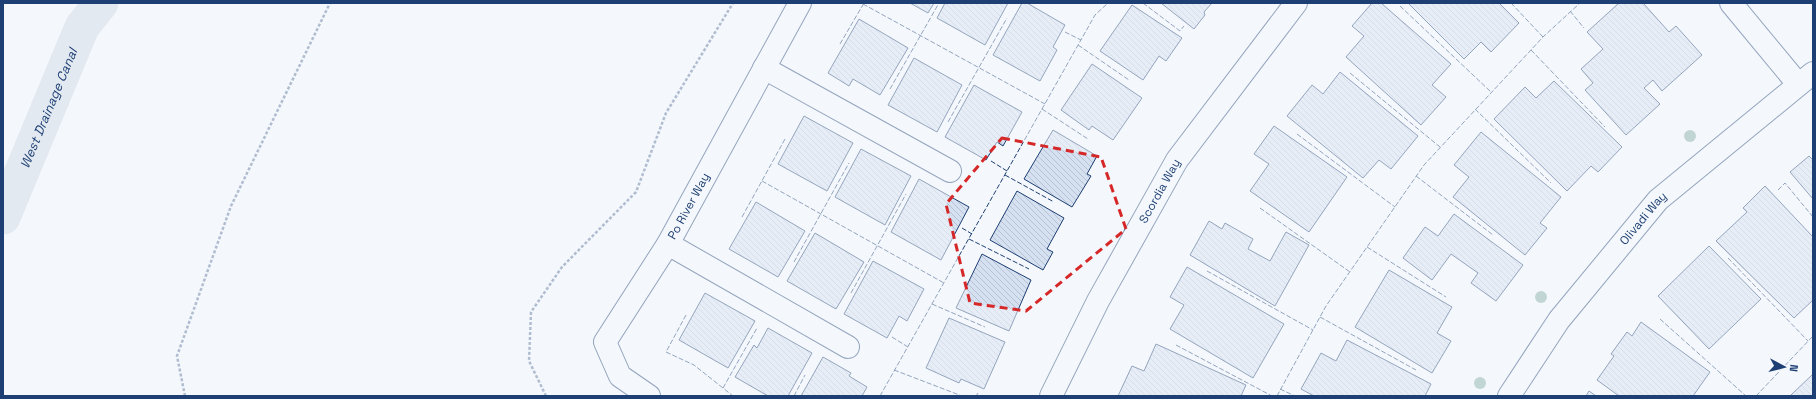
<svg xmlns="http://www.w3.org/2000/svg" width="1816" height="399" viewBox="0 0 1816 399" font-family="'Space Grotesk',sans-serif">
<defs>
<pattern id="building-back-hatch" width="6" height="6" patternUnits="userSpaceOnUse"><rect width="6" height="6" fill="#d5e0f0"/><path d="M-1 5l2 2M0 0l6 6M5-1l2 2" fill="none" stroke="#b6c1d1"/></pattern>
</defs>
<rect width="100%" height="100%" fill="#f4f7fb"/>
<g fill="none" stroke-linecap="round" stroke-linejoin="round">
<path stroke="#cfd7e4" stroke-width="35" id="s1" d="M3,217l79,-190 19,-24"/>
</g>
<g fill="url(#building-back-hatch)" stroke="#1d3f73">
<path d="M910,3h24l-6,10z"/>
<path d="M945,3h63l-23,42 -48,-27z"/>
<path d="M1022,3h5l38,22 -12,22 4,3 -17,31 -47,-26z"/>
<path d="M1161,3h51l-8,9 1,3 -11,14z"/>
<path d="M1372,3h9l70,61 -19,21 14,12 -25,28 -75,-68 18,-21 -12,-10z"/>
<path d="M1408,3h91l20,20 -28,29 -10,-10 -17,17z"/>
<path d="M1619,3h24l26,29 7,-6 26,29 -40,36 -9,-11 -9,8 16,16 -34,31 -41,-45 8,-7 -12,-14 22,-20 -16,-17z"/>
<path d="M1132,5l50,33 -16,23 -7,-5 -16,24 -43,-29z"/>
<path d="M859,19l49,29 -28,47 -27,-16 -4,7 -21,-13z"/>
<path d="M914,58l48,27 -25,47 -49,-27z"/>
<path d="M1092,64l50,34 -29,42 -21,-14 -3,4 -28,-20z"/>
<path d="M1340,72l78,64 -27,33 -12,-9 -16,18 -76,-62 25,-31 11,9z"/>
<path d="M1554,81l68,66 -24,25 -7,-6 -24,25 -73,-72 31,-32 11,11z"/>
<path d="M974,85l48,27 -19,34 -6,-4 -11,18 -41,-23z"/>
<path d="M804,116l49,27 -26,48 -49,-27z"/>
<path d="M1274,126l73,51 -38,55 -59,-41 19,-27 -15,-10z"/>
<path d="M1053,130l44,26 -10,18 4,2 -19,31 -48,-28z"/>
<path d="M1481,132l80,65 -21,26 7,5 -22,27 -72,-58 16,-20 -15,-12z"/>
<path d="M861,149l50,27 -26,49 -50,-28z"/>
<path d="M1809,156l4,4v39l-23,-27z"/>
<path d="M919,179l50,28 -28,53 -50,-28z"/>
<path d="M1765,186l48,51v63l-19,18 -78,-77 31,-29 -4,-4z"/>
<path d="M1017,191l47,27 -17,31 6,3 -10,18 -53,-30z"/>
<path d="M756,202l49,29 -27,46 -49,-28z"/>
<path d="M1454,214l69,51 -27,36 -25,-18 7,-10 -27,-19 -19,26 -29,-22 22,-31 13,9z"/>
<path d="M1209,221l13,8 3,-6 28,16 -5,10 22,12 16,-29 23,13 -34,61 -85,-51z"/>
<path d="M815,233l49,29 -28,47 -49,-28z"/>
<path d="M1709,246l52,53 -52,50 -51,-53z"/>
<path d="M982,254l49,26 -22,51 -53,-23z"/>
<path d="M873,261l51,28 -17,32 -8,-5 -12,22 -43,-24z"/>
<path d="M1187,267l97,57 -31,54 -83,-49 14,-24 -14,-8z"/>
<path d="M1389,270l63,37 -15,26 14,8 -19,32 -77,-46z"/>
<path d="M705,293l50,28 -27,47 -49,-28z"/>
<path d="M949,318l56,24 -21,47 -23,-10 -2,4 -33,-15z"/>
<path d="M1641,322l69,50 -17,24h-74l-22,-16 17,-24 -3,-2 16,-22 5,4z"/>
<path d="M768,328l44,25 -24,43h-20l-33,-19 19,-32 3,3z"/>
<path d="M1347,340l84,44 -6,12h-111l-13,-7 20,-36 15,8z"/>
<path d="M1156,344l90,41 -5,11h-123l14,-30 12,5z"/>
<path d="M823,357l28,16 -2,3 18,11 -5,9h-61z"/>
<path d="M1813,374v22h-21l-1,-1z"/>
<path d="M1589,391l7,5h-10z"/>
</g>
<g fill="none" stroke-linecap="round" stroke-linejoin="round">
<g stroke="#1d3f73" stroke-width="24">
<g id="minor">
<path d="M1731,3l67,81"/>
<path d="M764,68l186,103"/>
<path d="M668,244l180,103"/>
<path id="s2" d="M649,396l-29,-20 -15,-34 63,-98 132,-241"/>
<path id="s3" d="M1051,396l47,-95 79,-141 119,-157"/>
<path id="s4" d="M1509,396l50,-76 99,-120 155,-127"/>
</g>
</g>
<g stroke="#5e769c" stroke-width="2.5" stroke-dasharray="3 2" stroke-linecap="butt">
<path d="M185,396l-8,-40 54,-150 99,-203"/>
<path d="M546,396l-17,-35 2,-49 31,-45 74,-75 30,-79 67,-110"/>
</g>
<use href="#minor" stroke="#f4f7fb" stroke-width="22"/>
<g stroke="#1d3f73" stroke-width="1" stroke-dasharray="5 2" stroke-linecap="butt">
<path d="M1143,3l37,28 4,-5"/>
<path d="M1511,3l32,34"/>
<path d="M863,4l182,100"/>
<path d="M1400,6l91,86"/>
<path d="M1570,11l14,17"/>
<path d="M1065,32l16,8"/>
<path d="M840,44l24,-41"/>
<path d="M1078,45l51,35"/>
<path d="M1531,50l74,77"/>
<path d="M1350,73l90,74"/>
<path d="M890,89l49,-86"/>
<path d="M1042,109l46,30"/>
<path d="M1475,109l76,74"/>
<path d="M948,122l59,-104"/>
<path d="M1297,134l98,73"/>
<path d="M991,161l16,10"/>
<path d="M1005,175l49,27"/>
<path d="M1416,176l77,59"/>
<path d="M762,181l182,102"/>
<path d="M1778,190l7,-7 28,34"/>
<path d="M1260,208l90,64"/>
<path d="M742,217l43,-78"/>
<path d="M962,228l10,6"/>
<path d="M969,239l60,30"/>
<path d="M1367,247l79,50"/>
<path d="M1728,258l80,83"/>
<path d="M794,262l55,-99"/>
<path d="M1207,271l106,59"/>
<path d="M851,293l55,-99"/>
<path d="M932,304l53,23"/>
<path d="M686,315l-20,37 28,13 39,31"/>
<path d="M1320,317l96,53"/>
<path d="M1660,319l86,77"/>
<path d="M892,337l16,10"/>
<path d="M1176,345l96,51"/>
<path d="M894,370l68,26"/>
<path d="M723,388l34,-60"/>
<path d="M1280,389l15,7"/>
<path d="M794,396l11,-21"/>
<path d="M880,396l215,-381 13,-12"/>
<path d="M976,396l2,-3"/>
<path d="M1277,396l49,-90 98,-141 119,-128 37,-34"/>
<path d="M1756,396l57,-60"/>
</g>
</g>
<g fill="#86aba6">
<circle cx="1690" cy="136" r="6"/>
<circle cx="1541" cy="297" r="6"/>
<circle cx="1480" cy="383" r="6"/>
</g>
<path d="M0 0H1816V399H0ZM1002,138l99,19 25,72 -100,82 -56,-8 -24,-99z" fill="#f4f7fb" fill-opacity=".55" fill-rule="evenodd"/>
<path fill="none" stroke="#d62828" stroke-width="3" stroke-dasharray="8 5" stroke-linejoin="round" d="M1002,138l99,19 25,72 -100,82 -56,-8 -24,-99z"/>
<g text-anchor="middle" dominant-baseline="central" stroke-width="3" stroke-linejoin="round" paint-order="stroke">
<g font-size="12" fill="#1d3f73" stroke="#f4f7fb">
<text stroke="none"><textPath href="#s3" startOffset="232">Scordia Way</textPath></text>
<text stroke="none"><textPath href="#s2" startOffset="232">Po River Way</textPath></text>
<text stroke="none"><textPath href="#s4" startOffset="223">Olivadi Way</textPath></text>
</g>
<g font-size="13" font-style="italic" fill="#1d3f73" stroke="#f4f7fb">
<text stroke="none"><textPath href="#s1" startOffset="118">West Drainage Canal</textPath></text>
</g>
</g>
<rect width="1816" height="399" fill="none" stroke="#1d3f73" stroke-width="8"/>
<g transform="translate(1784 367) rotate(97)" stroke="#f4f7fb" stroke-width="3" paint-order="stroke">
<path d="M0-3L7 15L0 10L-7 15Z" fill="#1d3f73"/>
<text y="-6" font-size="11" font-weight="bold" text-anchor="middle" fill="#1d3f73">N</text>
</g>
</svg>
